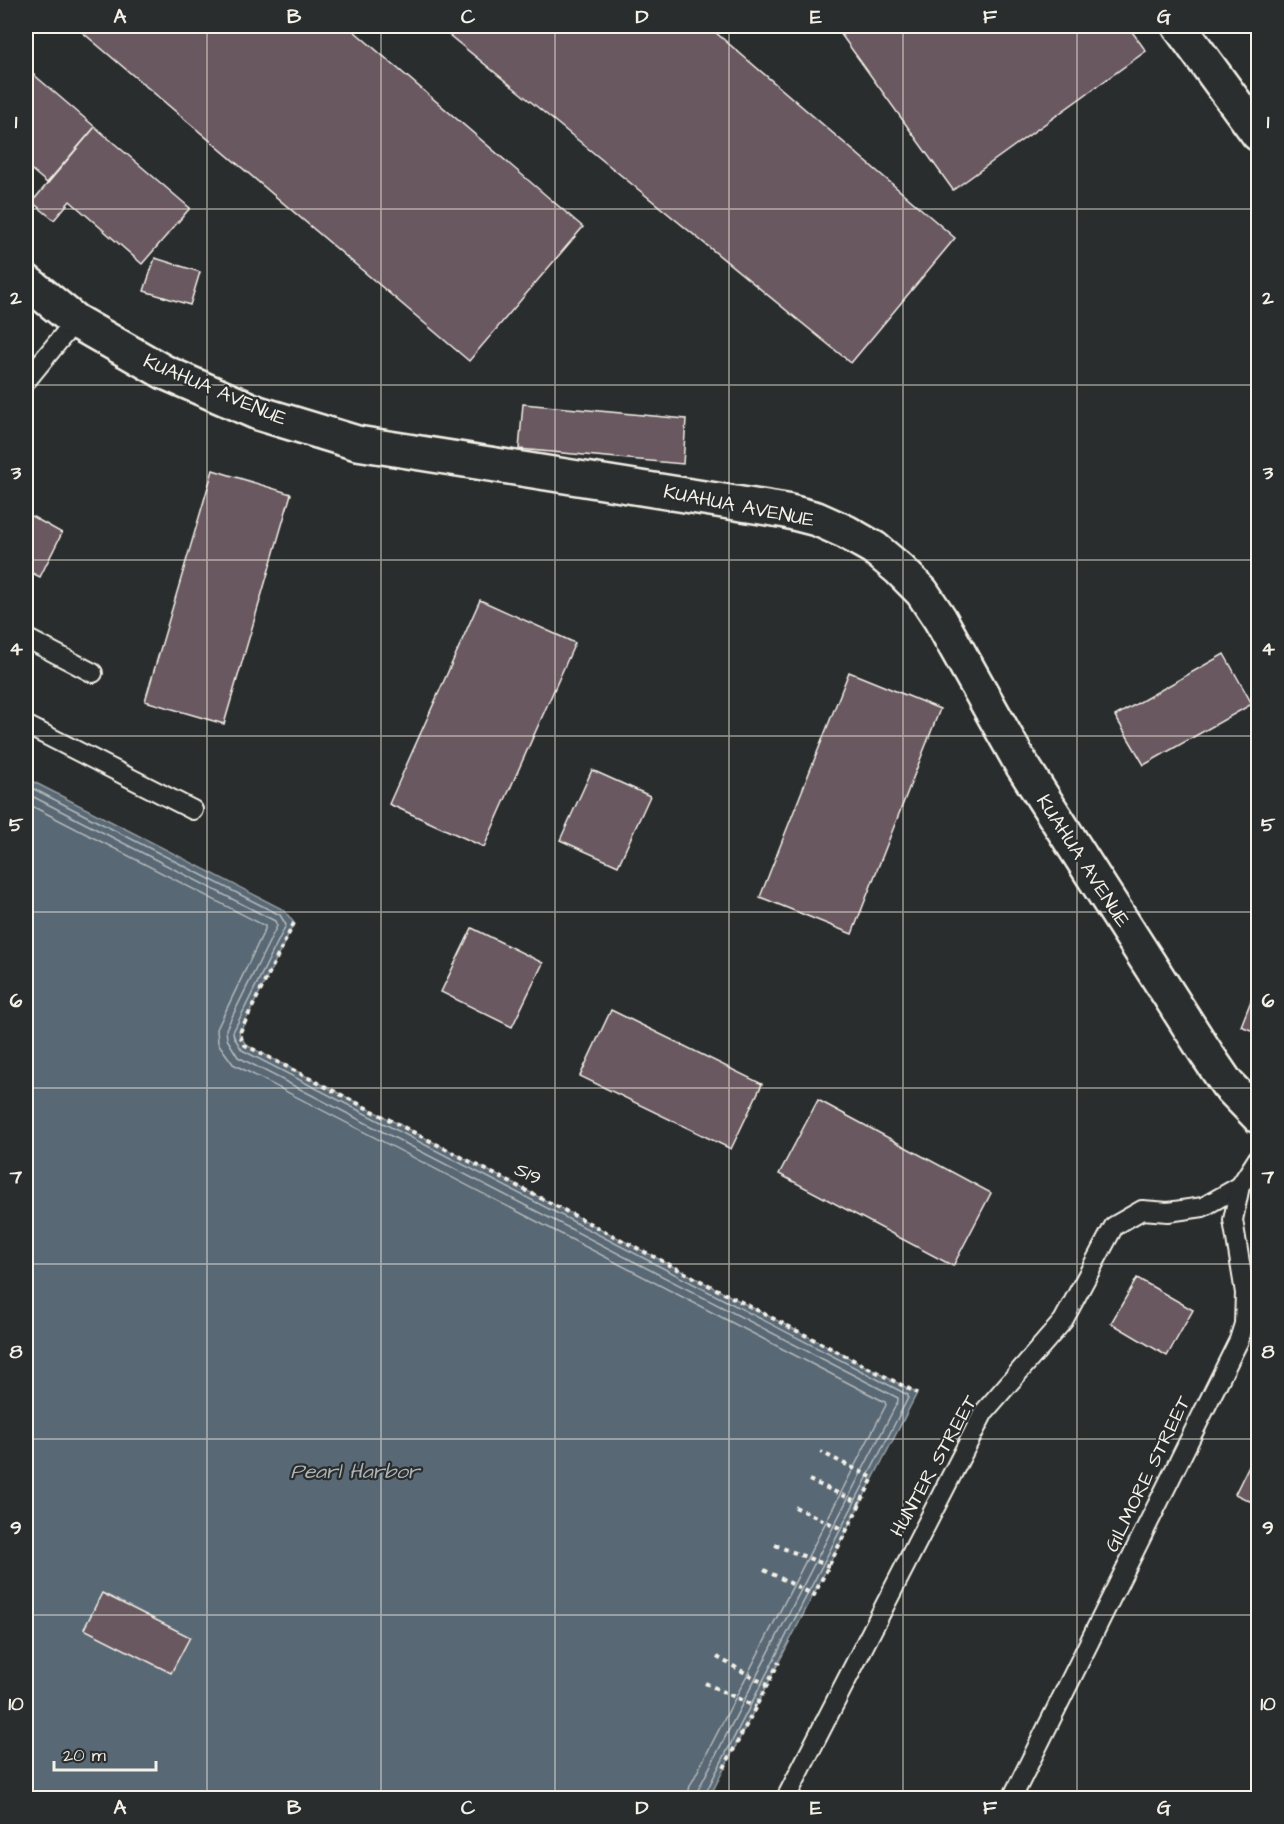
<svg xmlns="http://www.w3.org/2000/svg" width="1284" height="1824" viewBox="0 0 1284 1824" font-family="'Architects Daughter',sans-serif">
<rect width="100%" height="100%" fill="#2a2d2e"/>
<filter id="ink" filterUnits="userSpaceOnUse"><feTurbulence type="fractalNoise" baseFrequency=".0167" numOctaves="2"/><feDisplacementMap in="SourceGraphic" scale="12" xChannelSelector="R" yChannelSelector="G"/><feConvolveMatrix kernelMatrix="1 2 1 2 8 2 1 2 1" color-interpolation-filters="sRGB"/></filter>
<g filter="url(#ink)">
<path fill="#596875" stroke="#979fa3" stroke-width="1.5" d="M26,778l258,132 10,13 -55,111 7,11 671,348 -208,405h-683z"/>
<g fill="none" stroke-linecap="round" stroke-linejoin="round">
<g stroke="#b6baba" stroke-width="1.5">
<path d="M26,785l254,130 6,10 -53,107 1,5 8,13 666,345v3l-203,396 -1,4"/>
<path d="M26,793l249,128 2,5 -51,103 1,10 11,18 660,341v3l-200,389 -2,8"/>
<path d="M26,803l239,123v3l-48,100 1,14 15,21 652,338 1,3 -196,381 -3,12"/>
</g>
</g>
<g fill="#695860" stroke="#f4f1e8" stroke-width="1.5">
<path d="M75,26h273l235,201 -114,134z"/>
<path d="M438,26h270l247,212 -104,125z"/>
<path d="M835,26h293l18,25 -193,139z"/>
<path d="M26,68l69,59 -48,56 -21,-18z"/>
<path d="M95,127l95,81 -48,56 -72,-63 -16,19 -22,-18z"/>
<path d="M155,258l45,14 -10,33 -46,-14z"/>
<path d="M523,404l163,15 -3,45 -164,-15z"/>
<path d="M213,470l78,24 -67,230 -79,-23z"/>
<path d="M26,513l36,20 -22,44 -14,-7z"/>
<path d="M480,600l95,43 -91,204 -95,-43z"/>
<path d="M1224,654l28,50 -108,61 -29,-49z"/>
<path d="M849,672l91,37 -88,225 -92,-37z"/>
<path d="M592,770l58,26 -32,70 -58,-26z"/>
<path d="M472,928l71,35 -31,64 -71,-35z"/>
<path d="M1258,983v50l-17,-7z"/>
<path d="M611,1010l151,74 -31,65 -151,-73z"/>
<path d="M818,1100l173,93 -38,73 -174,-92z"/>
<path d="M1137,1278l56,32 -26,46 -56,-33z"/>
<path d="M1258,1447v58l-23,-11z"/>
<path d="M102,1593l88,44 -19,36 -87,-44z"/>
</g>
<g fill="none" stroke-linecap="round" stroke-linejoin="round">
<g stroke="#f4f1e8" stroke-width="22">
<g id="lane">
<path d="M26,381l49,-60"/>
<path d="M26,638l67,35"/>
<path d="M26,725l167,85"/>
<path d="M786,1798l198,-386 79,-91 51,-95 28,-16 26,2 35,-5 37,-21"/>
<path d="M1012,1798l227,-458 5,-16 1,-31 -12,-73 7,-34 18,-28"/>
</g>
</g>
<g stroke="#f4f1e8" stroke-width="38">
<g id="street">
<path d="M1179,26l79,108"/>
<path d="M26,281l49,40 89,51 94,41 99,30 429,68 31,8 29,13 28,16 25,21 23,23 18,27 79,141 189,296 19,28 31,32"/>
</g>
</g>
<g stroke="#f4f1e8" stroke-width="4" stroke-dasharray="4.5 4.5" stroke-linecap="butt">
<path d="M294,923l-55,111 6,11 672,348"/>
<path d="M809,1480l51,23"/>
<path d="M795,1507l51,24"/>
<path d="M775,1545l54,21"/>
<path d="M764,1570l50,25 59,-117 -52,-26"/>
<path d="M717,1657l50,28"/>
<path d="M705,1683l51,24"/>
<path d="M724,1768l55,-106"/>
</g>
<use href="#lane" stroke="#2a2d2e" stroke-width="18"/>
<use href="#street" stroke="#2a2d2e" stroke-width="33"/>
</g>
</g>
<path fill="none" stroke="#f4f1e8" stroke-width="1.5" stroke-opacity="0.55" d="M207,26v1772M381,26v1772M555,26v1772M729,26v1772M903,26v1772M1077,26v1772M26,209h1232M26,385h1232M26,560h1232M26,736h1232M26,912h1232M26,1088h1232M26,1264h1232M26,1439h1232M26,1615h1232"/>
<g text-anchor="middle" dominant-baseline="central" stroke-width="4.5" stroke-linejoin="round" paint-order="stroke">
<g font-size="20" fill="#f4f1e8" stroke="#2a2d2e">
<text transform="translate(215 390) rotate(23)">KUAHUA AVENUE</text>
<text transform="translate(739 506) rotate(11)">KUAHUA AVENUE</text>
<text transform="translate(1083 861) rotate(57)">KUAHUA AVENUE</text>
<text transform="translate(528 1174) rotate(27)">S19</text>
<text transform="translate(934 1466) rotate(-61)">HUNTER STREET</text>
<text transform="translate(1148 1474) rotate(-64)">GILMORE STREET</text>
</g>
<g font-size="21" font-style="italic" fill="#aeb3b4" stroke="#2a2d2e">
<text x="355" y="1471">Pearl Harbor</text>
</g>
</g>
<rect width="1284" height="1824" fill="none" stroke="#2a2d2e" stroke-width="66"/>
<path d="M54 1761v9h102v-9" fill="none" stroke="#f4f1e8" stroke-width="3"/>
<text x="63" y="1761" font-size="18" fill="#f4f1e8" stroke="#2a2d2e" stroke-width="4.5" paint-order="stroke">20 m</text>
<rect x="33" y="33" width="1218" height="1758" fill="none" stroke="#f4f1e8" stroke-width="2"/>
<g font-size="20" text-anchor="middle" font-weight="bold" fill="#f4f1e8">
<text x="120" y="23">A</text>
<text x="294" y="23">B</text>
<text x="468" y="23">C</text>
<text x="642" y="23">D</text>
<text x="816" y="23">E</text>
<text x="990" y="23">F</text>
<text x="1164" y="23">G</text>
<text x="16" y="128">1</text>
<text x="1268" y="128">1</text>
<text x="16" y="304">2</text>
<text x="1268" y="304">2</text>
<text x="16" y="479">3</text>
<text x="1268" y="479">3</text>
<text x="16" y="655">4</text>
<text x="1268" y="655">4</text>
<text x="16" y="831">5</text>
<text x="1268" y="831">5</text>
<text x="16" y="1007">6</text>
<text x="1268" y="1007">6</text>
<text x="16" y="1183">7</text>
<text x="1268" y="1183">7</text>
<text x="16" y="1358">8</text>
<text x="1268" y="1358">8</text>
<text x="16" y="1534">9</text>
<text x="1268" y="1534">9</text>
<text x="16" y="1710">10</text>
<text x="1268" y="1710">10</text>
<text x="120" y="1814">A</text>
<text x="294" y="1814">B</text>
<text x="468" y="1814">C</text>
<text x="642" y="1814">D</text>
<text x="816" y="1814">E</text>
<text x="990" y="1814">F</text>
<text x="1164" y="1814">G</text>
</g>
</svg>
